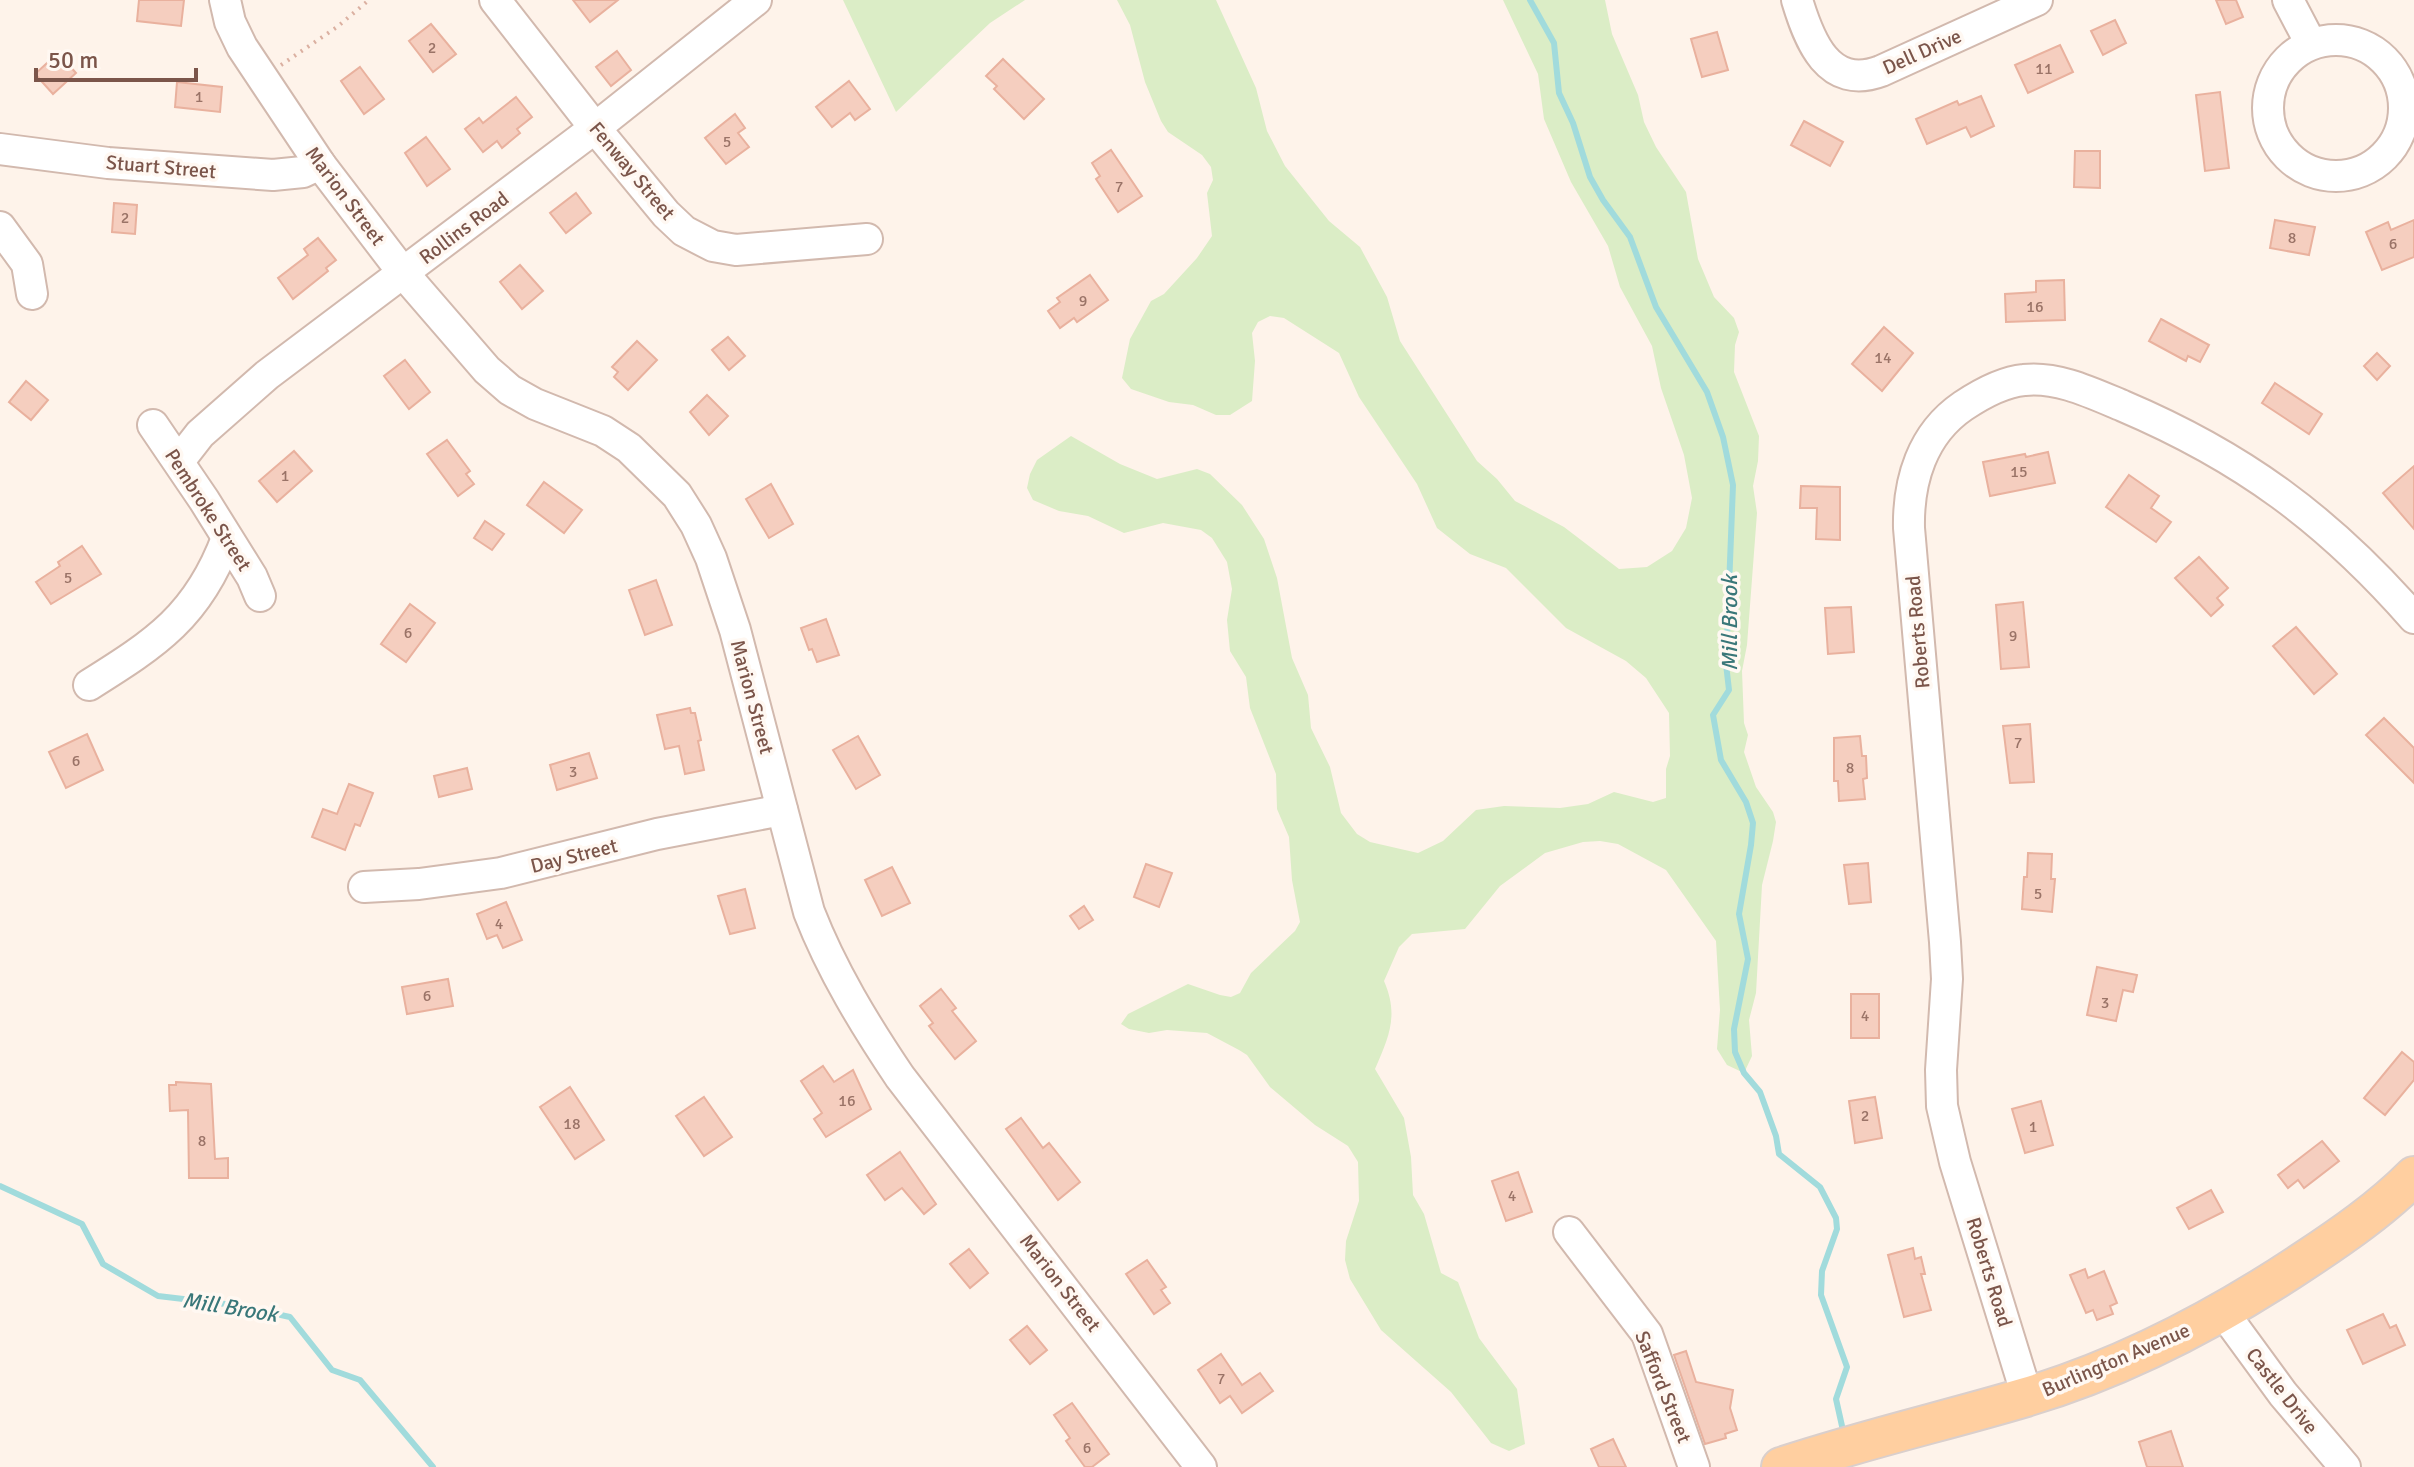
<svg xmlns="http://www.w3.org/2000/svg" width="2414" height="1467" viewBox="0 0 2414 1467" font-family="Signika,sans-serif">
<rect width="100%" height="100%" fill="#fef3ea"/>
<g fill="#dbedc6">
<path d="M843,0h182l-35,23 -94,89z"/>
<path d="M1117,0h99l40,88 11,43 18,35 44,55 31,26 27,50 13,44 77,120 20,18 18,22 49,26 55,42 28,-2 25,-16 14,-23 6,-30 -8,-43 -23,-67 -9,-42 -32,-59 -12,-41 -37,-64 -27,-63 -6,-45 -35,-74h102l7,34 26,61 6,27 12,25 30,45 12,67 16,38 20,21 5,14 -4,13 -1,27 25,64 -1,25 -5,25 4,27 -10,132 -5,26 2,52 4,12 -4,17 12,35 17,25 3,10 -3,19 -11,44 -6,108 -7,27 3,36 -8,17 -17,-8 -10,-16 3,-39 -4,-69 -50,-71 -48,-26 -18,-3 -17,1 -38,11 -45,33 -35,43 -53,5 -13,13 -15,34c15,34 5,56 -9,88l29,49 7,39 2,38 11,19 17,59 17,9 21,56 38,51 8,55 -16,7 -18,-8 -40,-51 -70,-62 -31,-51 -5,-19 1,-19 13,-40 -1,-39 -10,-16 -33,-21 -45,-38 -23,-32 -8,-5 -32,-17 -40,-3 -18,3 -20,-4 -8,-5 7,-10 60,-30 32,11 11,2 9,-4 11,-20 44,-42 5,-9 -8,-42 -3,-43 -12,-28 -1,-35 -26,-66 -4,-31 -16,-26 -3,-31 5,-31 -5,-27 -15,-24 -11,-8 -38,-7 -39,10 -36,-17 -29,-5 -26,-11 -6,-12 3,-14 7,-14 34,-24 49,28 37,15 40,-10 13,5 32,31 22,34 13,39 15,80 16,37 3,33 19,39 11,46 16,21 13,8 48,11 25,-12 33,-31 28,-4 56,2 28,-4 26,-12 39,10 13,-4v-29l4,-13 -1,-43 -23,-35 -20,-17 -60,-33 -60,-60 -36,-14 -33,-26 -20,-44 -58,-87 -20,-44 -55,-35 -14,-2 -12,6 -6,11 3,28 -3,40 -22,14h-14l-23,-10 -24,-3 -38,-13 -9,-11 8,-39 21,-38 13,-7 33,-36 15,-22 -5,-43 6,-13 -2,-13 -9,-12 -34,-23 -7,-11 -16,-39 -15,-57z"/>
</g>
<g fill="none" stroke-linecap="round" stroke-linejoin="round">
<g stroke="#a1dbdc" stroke-width="6">
<path d="M1530,0l24,43 5,50 14,30 17,54 13,23 27,37 26,70 51,85 16,45 10,48 -7,179 3,26 -16,25 8,45 25,42 7,21 -2,22 -12,69 9,45 -14,70 1,23 9,21 16,19 16,44 3,18 41,33 16,31 1,11 -15,42 -1,24 26,72 -11,32 6,27"/>
<path d="M0,1186l82,38 21,40 55,32 76,9 56,12 42,53 28,10 73,87"/>
</g>
</g>
<g fill="#f5cebf" stroke="#e9b19e" stroke-width="2">
<path d="M139,0h45l-3,26 -44,-5z"/>
<path d="M573,0h45l-28,22z"/>
<path d="M2216,0h20l7,17 -17,7z"/>
<path d="M2115,20l11,23 -23,12 -12,-24z"/>
<path d="M431,24l25,30 -23,18 -24,-31z"/>
<path d="M1717,32l11,38 -26,7 -11,-38z"/>
<path d="M2060,45l13,27 -45,21 -13,-28z"/>
<path d="M617,51l14,19 -20,16 -15,-19z"/>
<path d="M58,53l18,20 -23,21 -18,-20z"/>
<path d="M1003,59l41,40 -20,20 -30,-30 3,-3 -11,-10z"/>
<path d="M360,67l24,32 -20,15 -23,-33z"/>
<path d="M849,81l21,28 -15,11 -5,-7 -18,14 -16,-20z"/>
<path d="M177,82l45,5 -2,25 -45,-5z"/>
<path d="M2220,92l9,76 -24,3 -9,-76z"/>
<path d="M1981,96l13,30 -23,11 -5,-10 -39,17 -11,-25 41,-18 2,4z"/>
<path d="M516,97l16,20 -15,12 3,4 -18,15 -5,-7 -14,11 -18,-23 14,-11 4,5z"/>
<path d="M735,114l10,14 -7,5 11,14 -23,17 -21,-26z"/>
<path d="M1804,121l39,21 -13,24 -39,-21z"/>
<path d="M426,137l24,32 -23,17 -22,-33z"/>
<path d="M1111,150l31,46 -24,16 -22,-33 4,-3 -8,-13z"/>
<path d="M2075,151h25v37l-26,-1z"/>
<path d="M576,193l15,20 -25,20 -16,-20z"/>
<path d="M114,203l23,2 -2,29 -23,-2z"/>
<path d="M2275,220l40,7 -6,28 -39,-7z"/>
<path d="M2414,220v37l-32,13 -16,-38 22,-10 3,8z"/>
<path d="M318,238l18,22 -10,8 2,3 -35,28 -15,-21 30,-23 -4,-6z"/>
<path d="M520,265l23,26 -21,18 -22,-27z"/>
<path d="M1090,275l18,25 -31,22 -3,-4 -14,10 -12,-17 12,-9 -3,-4z"/>
<path d="M2064,280l1,40 -59,2 -1,-28 31,-2v-11z"/>
<path d="M2161,319l48,26 -9,17 -12,-6 -2,5 -37,-20z"/>
<path d="M1884,327l29,26 -31,38 -30,-27z"/>
<path d="M728,337l17,19 -16,14 -17,-20z"/>
<path d="M637,341l20,19 -29,30 -14,-13 4,-5 -6,-5z"/>
<path d="M2377,353l13,13 -13,14 -13,-14z"/>
<path d="M405,360l25,32 -21,17 -25,-33z"/>
<path d="M26,381l22,19 -17,20 -22,-18z"/>
<path d="M2275,383l47,31 -13,20 -47,-31z"/>
<path d="M707,395l21,21 -19,19 -19,-23z"/>
<path d="M447,440l23,31 -4,3 8,10 -16,12 -31,-42z"/>
<path d="M294,451l18,20 -35,31 -18,-21z"/>
<path d="M2048,452l7,31 -65,13 -7,-34 42,-8 1,3z"/>
<path d="M2414,466v63l-31,-36z"/>
<path d="M2129,475l30,21 -8,12 20,14 -15,20 -50,-35z"/>
<path d="M544,482l38,28 -18,23 -37,-28z"/>
<path d="M771,484l22,40 -24,14 -23,-39z"/>
<path d="M1801,486l39,1v53l-24,-1 1,-31h-17z"/>
<path d="M485,521l19,13 -12,16 -18,-12z"/>
<path d="M82,546l19,28 -50,30 -15,-22 24,-16 -2,-4z"/>
<path d="M2199,557l29,31 -11,10 6,7 -12,11 -36,-38z"/>
<path d="M656,580l16,45 -27,10 -16,-45z"/>
<path d="M2023,602l6,65 -28,2 -5,-64z"/>
<path d="M410,604l25,19 -29,39 -25,-18z"/>
<path d="M1851,607l3,45 -26,2 -3,-46z"/>
<path d="M826,619l13,36 -22,7 -5,-13 -3,1 -8,-22z"/>
<path d="M2296,627l41,47 -23,20 -41,-48z"/>
<path d="M690,708l1,5h4l6,27 -3,1 6,29 -19,4 -6,-28 -14,3 -8,-34z"/>
<path d="M2384,718l30,30v35l-48,-48z"/>
<path d="M2030,724l4,58 -24,1 -7,-57z"/>
<path d="M87,734l16,36 -37,18 -17,-36z"/>
<path d="M858,736l22,39 -24,14 -23,-39z"/>
<path d="M1860,736l2,20h4l1,22 -4,1 2,20 -26,2 -1,-20h-4v-43z"/>
<path d="M589,753l8,25 -40,12 -7,-25z"/>
<path d="M467,768l5,21 -33,8 -5,-21z"/>
<path d="M349,784l24,9 -13,33 -5,-2 -10,26 -33,-13 11,-28 14,5z"/>
<path d="M2028,853l24,1 -1,25h4l-3,33 -30,-3 2,-32h3z"/>
<path d="M1868,863l3,39 -22,2 -5,-39z"/>
<path d="M1146,864l26,9 -13,34 -25,-10z"/>
<path d="M892,867l18,36 -28,13 -17,-36z"/>
<path d="M745,889l10,39 -25,6 -12,-38z"/>
<path d="M506,902l16,38 -19,8 -6,-13 -10,4 -10,-25z"/>
<path d="M1084,906l9,14 -14,9 -9,-13z"/>
<path d="M2097,967l40,8 -4,17 -10,-2 -7,31 -29,-6z"/>
<path d="M448,979l5,27 -46,8 -5,-27z"/>
<path d="M941,989l15,19 -4,3 24,30 -21,18 -26,-33 4,-3 -13,-17z"/>
<rect x="1851" y="994" width="28" height="44"/>
<path d="M2402,1052l12,10v18l-29,35 -21,-17z"/>
<path d="M823,1066l11,16 19,-12 18,39 -45,28 -12,-18 8,-6 -21,-32z"/>
<path d="M176,1082l35,2 4,75 13,-1v20h-39l-1,-68 -18,1 -1,-26h7z"/>
<path d="M570,1087l34,53 -29,19 -35,-52z"/>
<path d="M704,1097l28,40 -28,19 -28,-40z"/>
<path d="M1875,1097l7,41 -27,5 -6,-42z"/>
<path d="M2041,1101l12,44 -28,8 -13,-44z"/>
<path d="M1021,1118l22,30 6,-5 31,39 -22,18 -52,-71z"/>
<path d="M2322,1141l17,20 -35,27 -6,-8 -10,8 -10,-13z"/>
<path d="M900,1152l36,52 -12,10 -22,-26 -17,12 -18,-25z"/>
<path d="M1518,1172l14,40 -26,9 -14,-40z"/>
<path d="M2211,1190l12,22 -34,17 -12,-21z"/>
<path d="M1913,1248l2,11 6,-2 4,17h-4l10,36 -27,7 -16,-62z"/>
<path d="M969,1249l19,24 -18,15 -20,-24z"/>
<path d="M1147,1260l19,27 -5,3 9,13 -16,11 -28,-40z"/>
<path d="M2085,1269l3,9 16,-7 13,32 -7,3 3,8 -16,6 -4,-10 -7,3 -16,-38z"/>
<path d="M2383,1314l7,14 6,-3 9,20 -42,19 -16,-34z"/>
<path d="M1027,1326l20,24 -17,14 -20,-24z"/>
<path d="M1686,1351l10,31 37,8 -3,18 7,22 -12,4 1,4 -21,6 -31,-89z"/>
<path d="M1221,1354l21,31 18,-12 13,18 -31,22 -12,-17 -10,7 -22,-33z"/>
<path d="M1072,1403l37,51 -17,13h-7l-19,-26 4,-3 -16,-23z"/>
<path d="M2171,1431l12,36h-36l-8,-25z"/>
<path d="M1613,1439l13,28h-27l-8,-18z"/>
</g>
<g fill="none" stroke-linecap="round" stroke-linejoin="round">
<g stroke="#d2b9ae" stroke-width="34">
<g id="minor">
<path d="M225,0l5,22 12,25 78,117 84,110 83,96 23,20 25,14 68,27 26,17 48,47 19,30 15,33 24,72 74,282c23,59 56,113 91,165l301,390"/>
<path d="M495,0l100,128 71,86 18,17 29,15 23,4 131,-11"/>
<path d="M1797,0c12,40 31,91 84,71l156,-71"/>
<path d="M2288,0l23,44"/>
<circle cx="2336" cy="108" r="68"/>
<path d="M0,149l108,14 165,12 30,-3 17,-8"/>
<path d="M0,227l27,37 5,30"/>
<path d="M153,425l51,75 48,77 8,19"/>
<path d="M179,461l21,-27 67,-59 328,-247 161,-128"/>
<path d="M89,685c67,-42 109,-69 138,-147"/>
<path d="M364,887l55,-3 82,-11 156,-39 125,-24"/>
<path d="M1569,1232l78,102 47,133"/>
<path d="M2223,1312l60,82 62,73"/>
<path d="M2027,1396l-72,-234 -13,-56 -1,-36 6,-91 -2,-37 -36,-414c-1,-47 13,-94 54,-122 18,-12 39,-24 61,-26 33,-4 68,13 99,26 120,51 205,114 291,212"/>
</g>
</g>
<g stroke="#dacfcc" stroke-width="42">
<path id="major" d="M1781,1467c81,-27 164,-46 245,-70 100,-30 191,-78 278,-136 38,-25 77,-52 110,-85"/>
</g>
<path stroke="#dbb0a1" stroke-width="4" stroke-dasharray="2 6" stroke-linecap="butt" d="M281,65l56,-38 32,-27"/>
<use href="#minor" stroke="#fff" stroke-width="30"/>
<use href="#major" stroke="#ffcfa0" stroke-width="38"/>
</g>
<g text-anchor="middle" dominant-baseline="central" stroke-width="7" stroke-linejoin="round" paint-order="stroke">
<g font-size="16" fill="#9a7367">
<text x="432" y="48">2</text>
<text x="2044" y="69">11</text>
<text x="199" y="97">1</text>
<text x="727" y="142">5</text>
<text x="1119" y="187">7</text>
<text x="125" y="218">2</text>
<text x="2292" y="238">8</text>
<text x="2393" y="244">6</text>
<text x="1083" y="301">9</text>
<text x="2035" y="307">16</text>
<text x="1883" y="358">14</text>
<text x="2019" y="472">15</text>
<text x="285" y="476">1</text>
<text x="68" y="578">5</text>
<text x="408" y="633">6</text>
<text x="2013" y="636">9</text>
<text x="2018" y="743">7</text>
<text x="76" y="761">6</text>
<text x="1850" y="768">8</text>
<text x="573" y="772">3</text>
<text x="2038" y="894">5</text>
<text x="499" y="924">4</text>
<text x="427" y="996">6</text>
<text x="2105" y="1003">3</text>
<text x="1865" y="1016">4</text>
<text x="847" y="1101">16</text>
<text x="1865" y="1116">2</text>
<text x="572" y="1124">18</text>
<text x="2033" y="1127">1</text>
<text x="202" y="1141">8</text>
<text x="1512" y="1196">4</text>
<text x="1221" y="1379">7</text>
<text x="1087" y="1448">6</text>
</g>
<g font-size="20" fill="#7b554a" stroke="#fff8f2">
<text transform="translate(1922 52) rotate(-24)">Dell Drive</text>
<text transform="translate(161 167) rotate(5)">Stuart Street</text>
<text transform="translate(632 171) rotate(50)">Fenway Street</text>
<text transform="translate(345 196) rotate(53)">Marion Street</text>
<text transform="translate(464 228) rotate(-37)">Rollins Road</text>
<text transform="translate(208 510) rotate(57)">Pembroke Street</text>
<text transform="translate(1918 632) rotate(-95)">Roberts Road</text>
<text transform="translate(752 697) rotate(75)">Marion Street</text>
<text transform="translate(574 856) rotate(-14)">Day Street</text>
<text transform="translate(1989 1272) rotate(73)">Roberts Road</text>
<text transform="translate(1060 1283) rotate(52)">Marion Street</text>
<text transform="translate(2116 1360) rotate(-23)">Burlington Avenue</text>
<text transform="translate(1663 1387) rotate(68)">Safford Street</text>
<text transform="translate(2282 1391) rotate(52)">Castle Drive</text>
</g>
<g font-size="22" font-style="italic" fill="#397779" stroke="#fff8f2">
<text transform="translate(1729 623) rotate(-90)">Mill Brook</text>
<text transform="translate(230 1307) rotate(9)">Mill Brook</text>
</g>
</g>
<path d="M36 68v12h160v-12" fill="none" stroke="#7b554a" stroke-width="4"/>
<text x="48" y="68" font-size="24" fill="#7b554a" stroke="#fff8f2" stroke-width="6" paint-order="stroke">50 m</text>
</svg>
